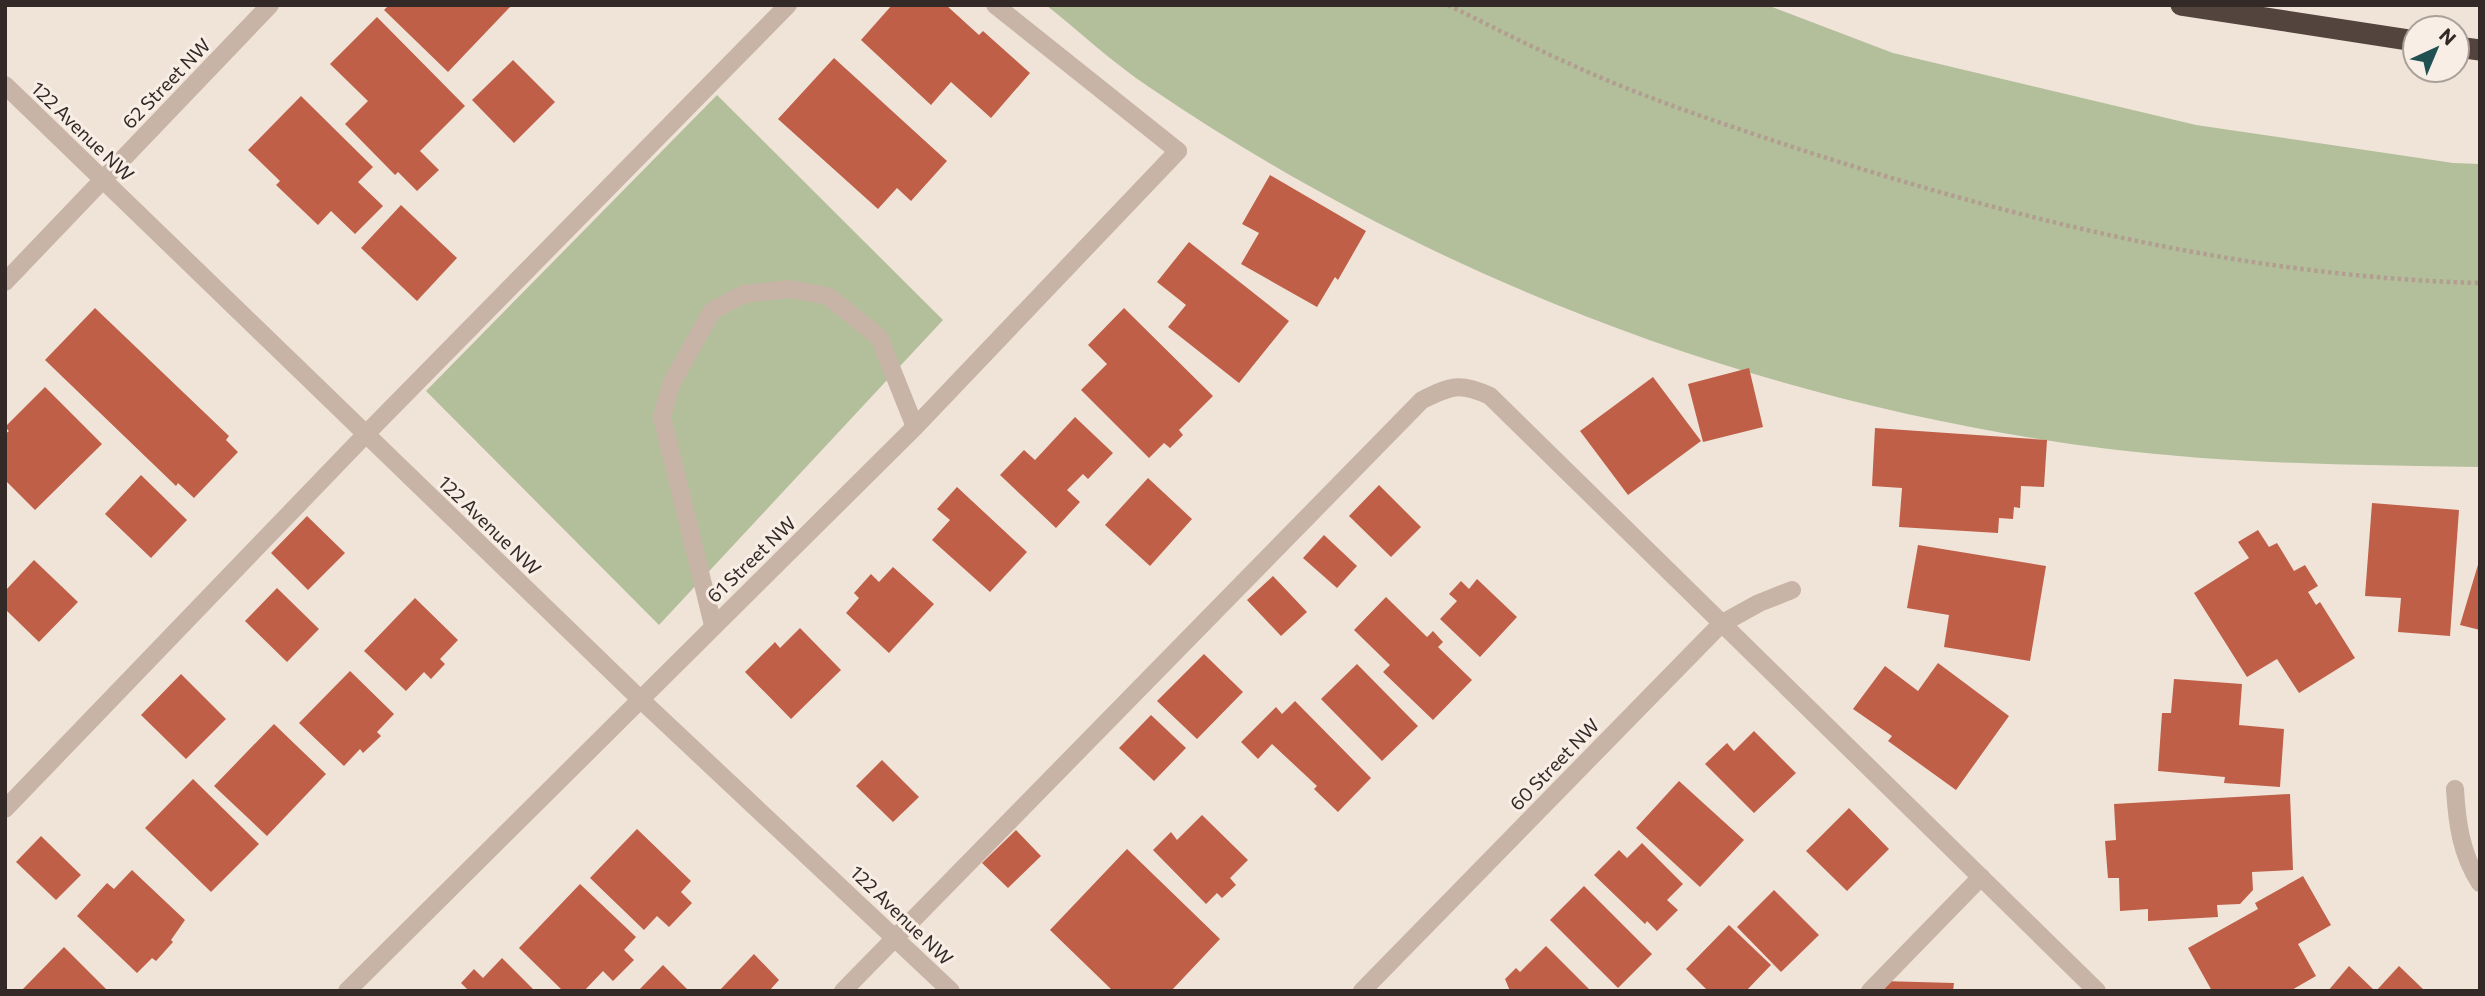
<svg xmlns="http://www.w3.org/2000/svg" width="2485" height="996" viewBox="0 0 2485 996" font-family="Commissioner,sans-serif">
<rect width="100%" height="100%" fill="#f0e4d9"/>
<g fill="#b3be9a">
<path d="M1046,5h721l126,48 303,72 257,38 27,1v303c-124,-2 -248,-3 -371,-18 -342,-43 -675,-168 -960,-362 -36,-24 -69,-55 -103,-82z"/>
<path d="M717,95l226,225 -284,305 -233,-234z"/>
</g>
<g fill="#bf5f48">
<path d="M389,5h123l-64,67 -64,-62z"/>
<path d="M892,5h54l33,30 4,-4 47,42 -39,45 -40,-36 -20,23 -70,-65z"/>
<path d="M377,17l88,89 -45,45 19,19 -22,21 -19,-19 -3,3 -50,-51 23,-23 -38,-37z"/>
<path d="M834,58l113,103 -36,40 -14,-13 -19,21 -100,-90z"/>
<path d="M513,60l42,42 -41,41 -42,-43z"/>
<path d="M301,96l72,71 -15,15 25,24 -28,28 -24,-23 -13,14 -42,-40 4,-4 -32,-31z"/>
<path d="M1270,175l96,56 -28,49 -3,-3 -18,30 -76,-43 18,-31 -17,-9z"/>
<path d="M401,205l56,53 -40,43 -56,-53z"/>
<path d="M1189,242l100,79 -50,62 -71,-56 18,-22 -29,-23z"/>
<path d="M95,308l134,128 -3,4 12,12 -44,46 -16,-15 -2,3 -131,-126z"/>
<path d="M1124,308l89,88 -34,34 4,5 -13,13 -6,-5 -15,15 -68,-68 26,-26 -19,-19z"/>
<path d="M1749,368l14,59 -60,15 -15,-58z"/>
<path d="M1653,377l48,64 -73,54 -48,-64z"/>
<path d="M45,387l57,57 -67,66 -30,-30v-46l4,-3 -4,-4z"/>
<path d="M1075,417l38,36 -25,26 -5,-5 -16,16 13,12 -24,26 -56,-53 24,-25 11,10z"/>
<path d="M1875,428l172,12 -3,47 -23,-1 -1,22 -6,-1 -1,12 -14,-1 -1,15 -99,-6 3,-39 -30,-2z"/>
<path d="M141,475l46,45 -36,38 -46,-44z"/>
<path d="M1148,478l44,41 -42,47 -45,-41z"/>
<path d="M1379,485l42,42 -30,30 -42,-41z"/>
<path d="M957,487l70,65 -37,40 -58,-52 18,-20 -13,-11z"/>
<path d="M2372,503l87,7 -9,126 -52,-4 3,-34 -36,-2z"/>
<path d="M307,516l38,37 -37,37 -37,-37z"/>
<path d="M2258,530l11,17 8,-4 17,28 11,-6 13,21 -10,6 8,13 4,-3 35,56 -56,35 -22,-34 -30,18 -53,-84 55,-35 -11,-16z"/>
<path d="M1324,535l33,31 -20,22 -34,-30z"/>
<path d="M1918,545l128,21 -16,95 -86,-14 5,-32 -42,-7z"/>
<path d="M2480,558v72l-20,-5z"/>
<path d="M34,560l44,42 -39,40 -34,-33v-18z"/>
<path d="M893,567l41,37 -45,49 -43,-40 13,-15 -5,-5 17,-19 8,8z"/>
<path d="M1273,576l34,36 -26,24 -34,-36z"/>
<path d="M1477,579l40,38 -37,40 -40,-38 17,-18 -8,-7 12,-13 8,8z"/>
<path d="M277,588l42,41 -32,33 -42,-41z"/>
<path d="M1386,597l41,40 6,-6 10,11 -5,5 34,33 -39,40 -50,-48 7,-7 -36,-35z"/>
<path d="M415,598l43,42 -18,19 5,5 -14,15 -7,-7 -18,19 -42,-40z"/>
<path d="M800,628l41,42 -50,49 -46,-47 30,-30 5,6z"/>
<path d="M1204,654l39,38 -46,47 -40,-38z"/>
<path d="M1938,663l71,53 -53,74 -68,-49 4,-5 -39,-27 32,-43 33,25z"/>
<path d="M1357,664l61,62 -36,35 -61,-62z"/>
<path d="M350,671l44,43 -17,18 4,4 -18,17 -3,-4 -16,17 -45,-43z"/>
<path d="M181,674l45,45 -40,40 -45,-44z"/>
<path d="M2174,679l68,5 -3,41 45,4 -4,58 -56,-4 1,-6 -67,-6 4,-58h9z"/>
<path d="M1295,701l76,77 -33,34 -24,-23 3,-3 -45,-42 -14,15 -17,-17 35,-35 6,7z"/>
<path d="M1151,715l35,33 -32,33 -35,-33z"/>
<path d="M274,724l52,50 -59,62 -53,-50z"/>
<path d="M1754,731l42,42 -42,40 -49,-49 22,-21 7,8z"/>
<path d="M882,760l37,37 -26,25 -37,-36z"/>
<path d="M193,779l66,65 -48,48 -66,-64z"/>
<path d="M1679,781l65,59 -44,47 -64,-59z"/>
<path d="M2290,794l3,76 -41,2 1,18 -13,14 -23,1 1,12 -70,4v-12l-28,2 -1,-33h-11l-3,-37 11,-1 -2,-36z"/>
<path d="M1849,808l40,41 -42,42 -41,-40z"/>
<path d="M1202,815l46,45 -18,18 6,7 -14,13 -5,-5 -11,11 -53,-54 18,-18 6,8z"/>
<path d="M637,829l54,52 -10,11 11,11 -23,24 -12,-11 -13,14 -54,-52z"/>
<path d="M1016,830l25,26 -33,32 -26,-25z"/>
<path d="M41,836l40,39 -25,25 -40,-38z"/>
<path d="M1642,843l41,41 -16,16 11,10 -21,21 -10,-10 -2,3 -51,-49 25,-25 8,8z"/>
<path d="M1127,849l93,90 -49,52h-58l-63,-61z"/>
<path d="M132,870l53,50 -14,20 2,2 -17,19 -4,-3 -15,15 -60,-57 30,-33 7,6z"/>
<path d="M2303,876l28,49 -33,19 18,32 -26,15h-78l-24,-43 70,-39 -3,-6z"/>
<path d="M580,884l56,53 -12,13 10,10 -21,21 -10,-10 -19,20h-21l-44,-43z"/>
<path d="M1584,886l68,68 -34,34 -68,-68z"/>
<path d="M1774,890l45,45 -38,37 -44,-45z"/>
<path d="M1729,925l42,40 -25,26h-38l-22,-22z"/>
<path d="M1546,946l45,45h-81l-5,-12 11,-11 4,4z"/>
<path d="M64,947l44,44h-87z"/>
<path d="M754,954l25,26 -10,11h-50z"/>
<path d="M502,958l33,33h-66l-8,-8 13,-14 9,9z"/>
<path d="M663,965l26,26h-51z"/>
<path d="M2349,966l26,25h-47z"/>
<path d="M2399,966l26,25h-49z"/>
<path d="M1882,981l72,2 -1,8h-71z"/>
</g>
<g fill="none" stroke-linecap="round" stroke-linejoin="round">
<path stroke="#b29e91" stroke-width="4.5" stroke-dasharray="3.5 3.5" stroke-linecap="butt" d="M1448,5c41,20 81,41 122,59 76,35 159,62 238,88 217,70 443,125 672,131"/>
<g stroke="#c7b4a6" stroke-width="18">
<path d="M995,5l183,146"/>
<path d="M713,625l-51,-208 9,-33 41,-73 32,-17 45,-5 39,7 51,41 36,90"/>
<path d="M5,809l361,-375 422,-429"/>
<path d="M843,991l579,-591c29,-14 37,-18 68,-4l607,595"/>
<path d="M1870,991l111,-114"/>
</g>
<g stroke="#c7b4a6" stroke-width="18">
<path d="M5,85l634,613 312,293"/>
<path d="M5,282l265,-277"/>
<path d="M2455,789c2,34 6,65 25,94"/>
<path d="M347,991l568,-564 263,-276"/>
<path d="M1362,991l359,-367 38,-21 33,-13"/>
</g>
<g stroke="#54443e" stroke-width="21">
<path d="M2181,5l234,36"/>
<path d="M2457,47l23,3"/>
</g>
</g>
<g text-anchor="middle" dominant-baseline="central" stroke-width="6" stroke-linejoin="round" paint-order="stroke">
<g font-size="19" fill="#332a27" stroke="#f8eee5">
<text transform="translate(166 83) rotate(-46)">62 Street NW</text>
<text transform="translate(83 131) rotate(44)">122 Avenue NW</text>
<text transform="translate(490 525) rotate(44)">122 Avenue NW</text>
<text transform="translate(751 559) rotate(-44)">61 Street NW</text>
<text transform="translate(1554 764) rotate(-46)">60 Street NW</text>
<text transform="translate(902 915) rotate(44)">122 Avenue NW</text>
</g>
</g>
<rect width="2485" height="996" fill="none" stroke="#332a27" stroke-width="14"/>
<g transform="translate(2436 49) rotate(44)"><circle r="33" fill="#f8eee5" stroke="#a9a099" stroke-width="2"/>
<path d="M0-5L12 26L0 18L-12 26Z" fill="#1f5152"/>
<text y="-10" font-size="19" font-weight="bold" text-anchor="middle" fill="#332a27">N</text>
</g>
</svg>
